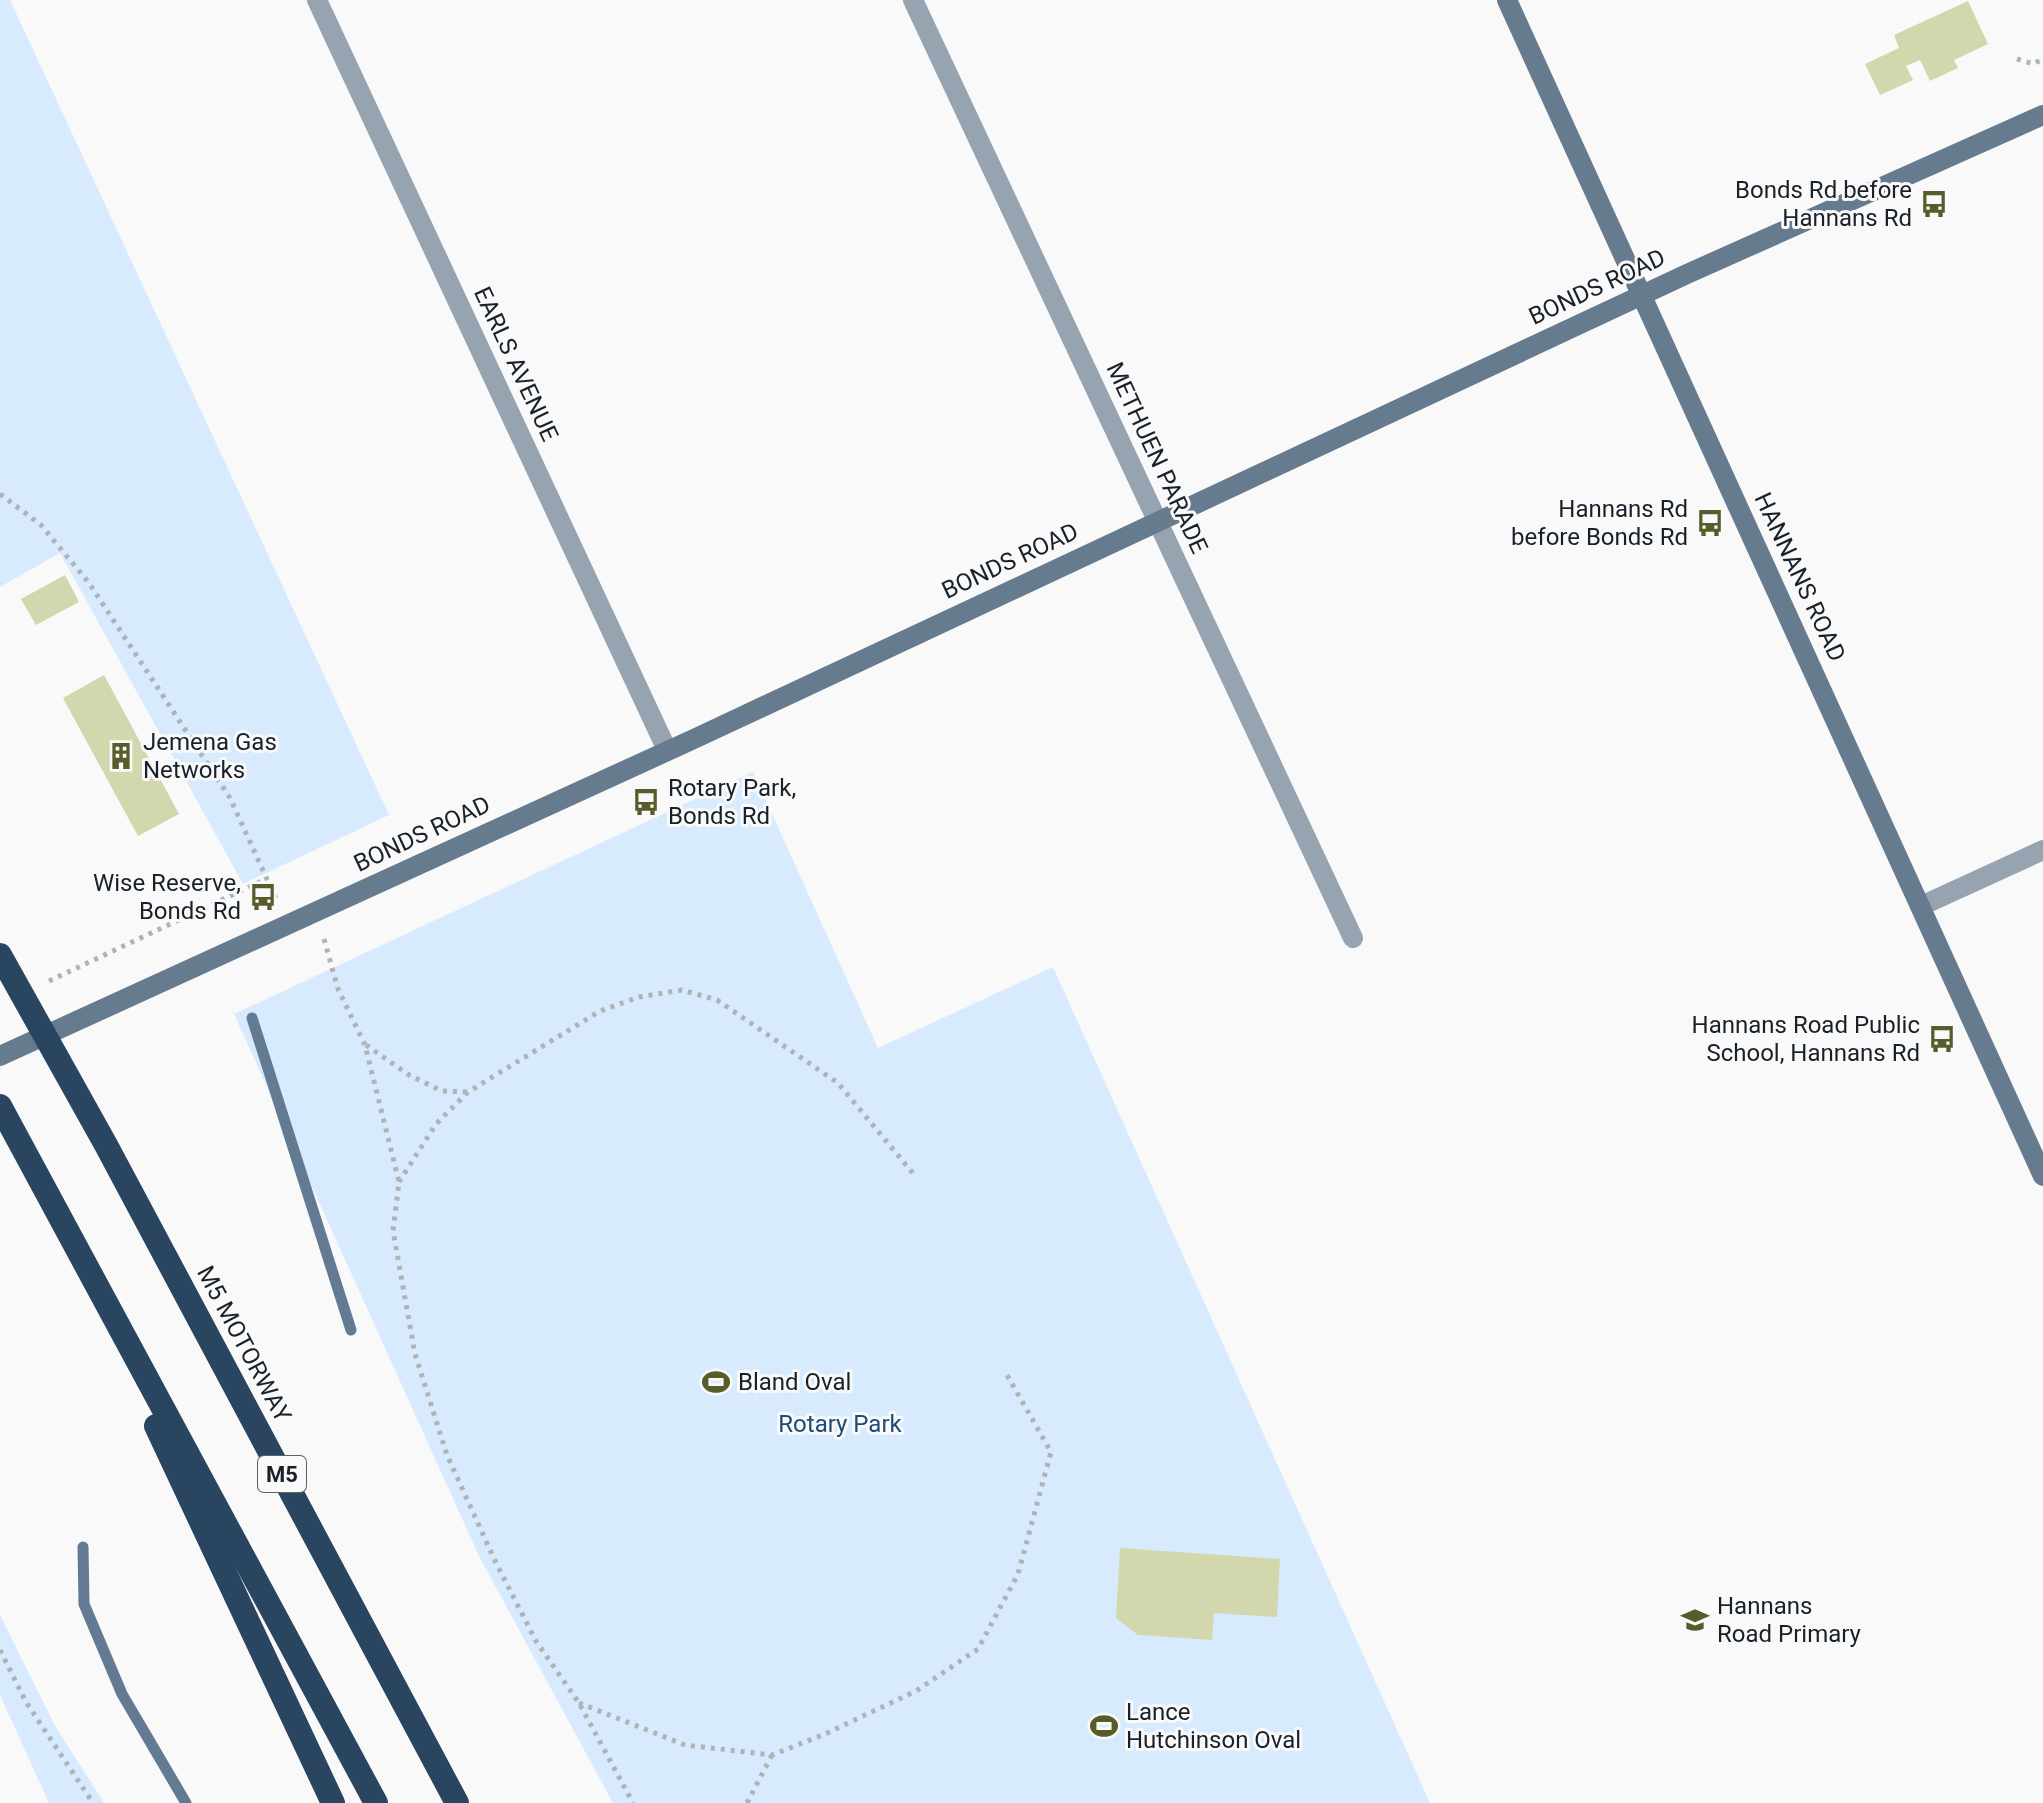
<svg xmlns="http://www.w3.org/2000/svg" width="2043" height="1803" viewBox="0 0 2043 1803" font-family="Roboto,sans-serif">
<rect width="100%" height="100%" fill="#f9f9f9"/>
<g fill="#d7eafe">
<path d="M0,0h10l379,815 -146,69 -183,-331 -60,34z"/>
<path d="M753,772l125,276 175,-81 377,836h-817l-134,-247 -245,-542z"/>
<path d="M0,1615l54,109 50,79h-55l-49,-108z"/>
</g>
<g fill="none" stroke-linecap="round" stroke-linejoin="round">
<g stroke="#627b92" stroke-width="11">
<path d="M252,1018l99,312"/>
<path d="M83,1547l1,57 38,90 64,109"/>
</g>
</g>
<g fill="#d2d7ad">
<path d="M1968,1l20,43 -34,16 4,8 -28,13 -10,-21 -14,6 7,14 -33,15 -15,-31 34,-16 -5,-13z"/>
<path d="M65,575l14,27 -43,23 -15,-26z"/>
<path d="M104,675l75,139 -41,22 -75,-138z"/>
<path d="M1120,1548l160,11 -3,58 -63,-4 -2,27 -74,-5 -22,-17z"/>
</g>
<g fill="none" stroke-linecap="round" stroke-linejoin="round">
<g stroke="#b0b3b6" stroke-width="5" stroke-dasharray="4 6" stroke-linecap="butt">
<path d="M2017,59l16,5 10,-5"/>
<path d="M0,494l41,31 48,58 141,215 46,101"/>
<path d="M324,939l14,50 27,56 34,137 -6,49 22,123 32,101 49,108 40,78 43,62 54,100"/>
<path d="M49,981l217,-102"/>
<path d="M366,1045l43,30 33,16 25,1"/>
<path d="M399,1182l37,-58 32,-32 132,-81 39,-14 43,-7 35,10 121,83 78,94"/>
<path d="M0,1650l26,52 67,101"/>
<path d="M579,1703l106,42 87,10 53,-21 91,-43 62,-42 40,-75 33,-122 -44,-77"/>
<path d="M747,1803l25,-48"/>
</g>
<g stroke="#96a4b2" stroke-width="20">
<path d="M317,0l350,750"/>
<path d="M913,0l440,938"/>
<path d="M1921,906l122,-56"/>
</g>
<g stroke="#677b8f" stroke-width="20">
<path d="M1507,0l536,1176"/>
<path d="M0,1056l696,-318 991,-464 356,-159"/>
</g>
<g stroke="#294560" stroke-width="24">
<path d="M0,955l106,190 351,658"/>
<path d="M0,1106l376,697"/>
<path d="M156,1426l177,377"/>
</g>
</g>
<defs>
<g id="bus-bare" transform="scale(2.16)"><path d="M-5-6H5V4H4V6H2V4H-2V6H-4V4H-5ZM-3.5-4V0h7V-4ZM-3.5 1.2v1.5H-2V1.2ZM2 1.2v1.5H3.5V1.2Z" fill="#585c2a" stroke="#f9f9f9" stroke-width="2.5" paint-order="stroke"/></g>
<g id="building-bare" transform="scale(2.16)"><path d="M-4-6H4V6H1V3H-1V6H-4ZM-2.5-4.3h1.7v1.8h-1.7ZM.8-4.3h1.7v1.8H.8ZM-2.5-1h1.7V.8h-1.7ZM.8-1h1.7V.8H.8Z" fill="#585c2a" stroke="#f9f9f9" stroke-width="2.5" paint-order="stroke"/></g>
<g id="stadium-bare" transform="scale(2.16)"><path d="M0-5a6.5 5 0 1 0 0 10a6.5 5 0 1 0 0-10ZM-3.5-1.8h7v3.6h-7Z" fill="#585c2a" stroke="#f9f9f9" stroke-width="2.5" paint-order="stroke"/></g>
<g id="school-bare" transform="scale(2.16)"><path d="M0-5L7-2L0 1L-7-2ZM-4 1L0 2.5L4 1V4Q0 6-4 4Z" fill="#585c2a" stroke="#f9f9f9" stroke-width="2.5" paint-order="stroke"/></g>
</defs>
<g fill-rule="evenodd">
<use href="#bus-bare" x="1934" y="204"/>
<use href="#bus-bare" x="1710" y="523"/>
<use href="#building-bare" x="121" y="756"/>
<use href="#bus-bare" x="646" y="802"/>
<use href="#bus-bare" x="263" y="897"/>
<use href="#bus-bare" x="1942" y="1039"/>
<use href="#stadium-bare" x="716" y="1382"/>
<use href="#school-bare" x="1695" y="1620"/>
<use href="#stadium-bare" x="1104" y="1726"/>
</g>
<g text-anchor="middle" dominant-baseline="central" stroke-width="6" stroke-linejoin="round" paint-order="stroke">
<rect fill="#f9f9f9" stroke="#5c6268" stroke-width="2" x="258" y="1456" width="48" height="36" rx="6"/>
<g font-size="22" font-weight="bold" fill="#18212a">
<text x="282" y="1474">M5</text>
</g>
<g font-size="24" fill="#18212a" stroke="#f9f9f9" text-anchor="start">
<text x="1912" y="190" text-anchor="end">Bonds Rd before<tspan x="1912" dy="28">Hannans Rd</tspan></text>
<text x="1688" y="509" text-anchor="end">Hannans Rd<tspan x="1688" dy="28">before Bonds Rd</tspan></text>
<text x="143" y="742">Jemena Gas<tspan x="143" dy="28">Networks</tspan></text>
<text x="668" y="788">Rotary Park,<tspan x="668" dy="28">Bonds Rd</tspan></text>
<text x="241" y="883" text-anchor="end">Wise Reserve,<tspan x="241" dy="28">Bonds Rd</tspan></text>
<text x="1920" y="1025" text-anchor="end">Hannans Road Public<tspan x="1920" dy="28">School, Hannans Rd</tspan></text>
<text x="738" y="1382">Bland Oval</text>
<text x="1717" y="1606">Hannans<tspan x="1717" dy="28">Road Primary</tspan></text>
<text x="1126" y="1712">Lance<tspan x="1126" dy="28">Hutchinson Oval</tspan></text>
</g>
<g font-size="24" fill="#18212a" stroke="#f9f9f9">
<text transform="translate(1597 287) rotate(-25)">BONDS ROAD</text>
<text transform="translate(516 364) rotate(65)">EARLS AVENUE</text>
<text transform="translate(1157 458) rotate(65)">METHUEN PARADE</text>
<text transform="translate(1010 561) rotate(-25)">BONDS ROAD</text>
<text transform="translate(1800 577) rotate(65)">HANNANS ROAD</text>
<text transform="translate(422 834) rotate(-25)">BONDS ROAD</text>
<text transform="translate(244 1344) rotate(62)">M5 MOTORWAY</text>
</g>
<g font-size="24" fill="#1c4b75" stroke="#f9f9f9">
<text x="840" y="1424">Rotary Park</text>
</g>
</g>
</svg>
